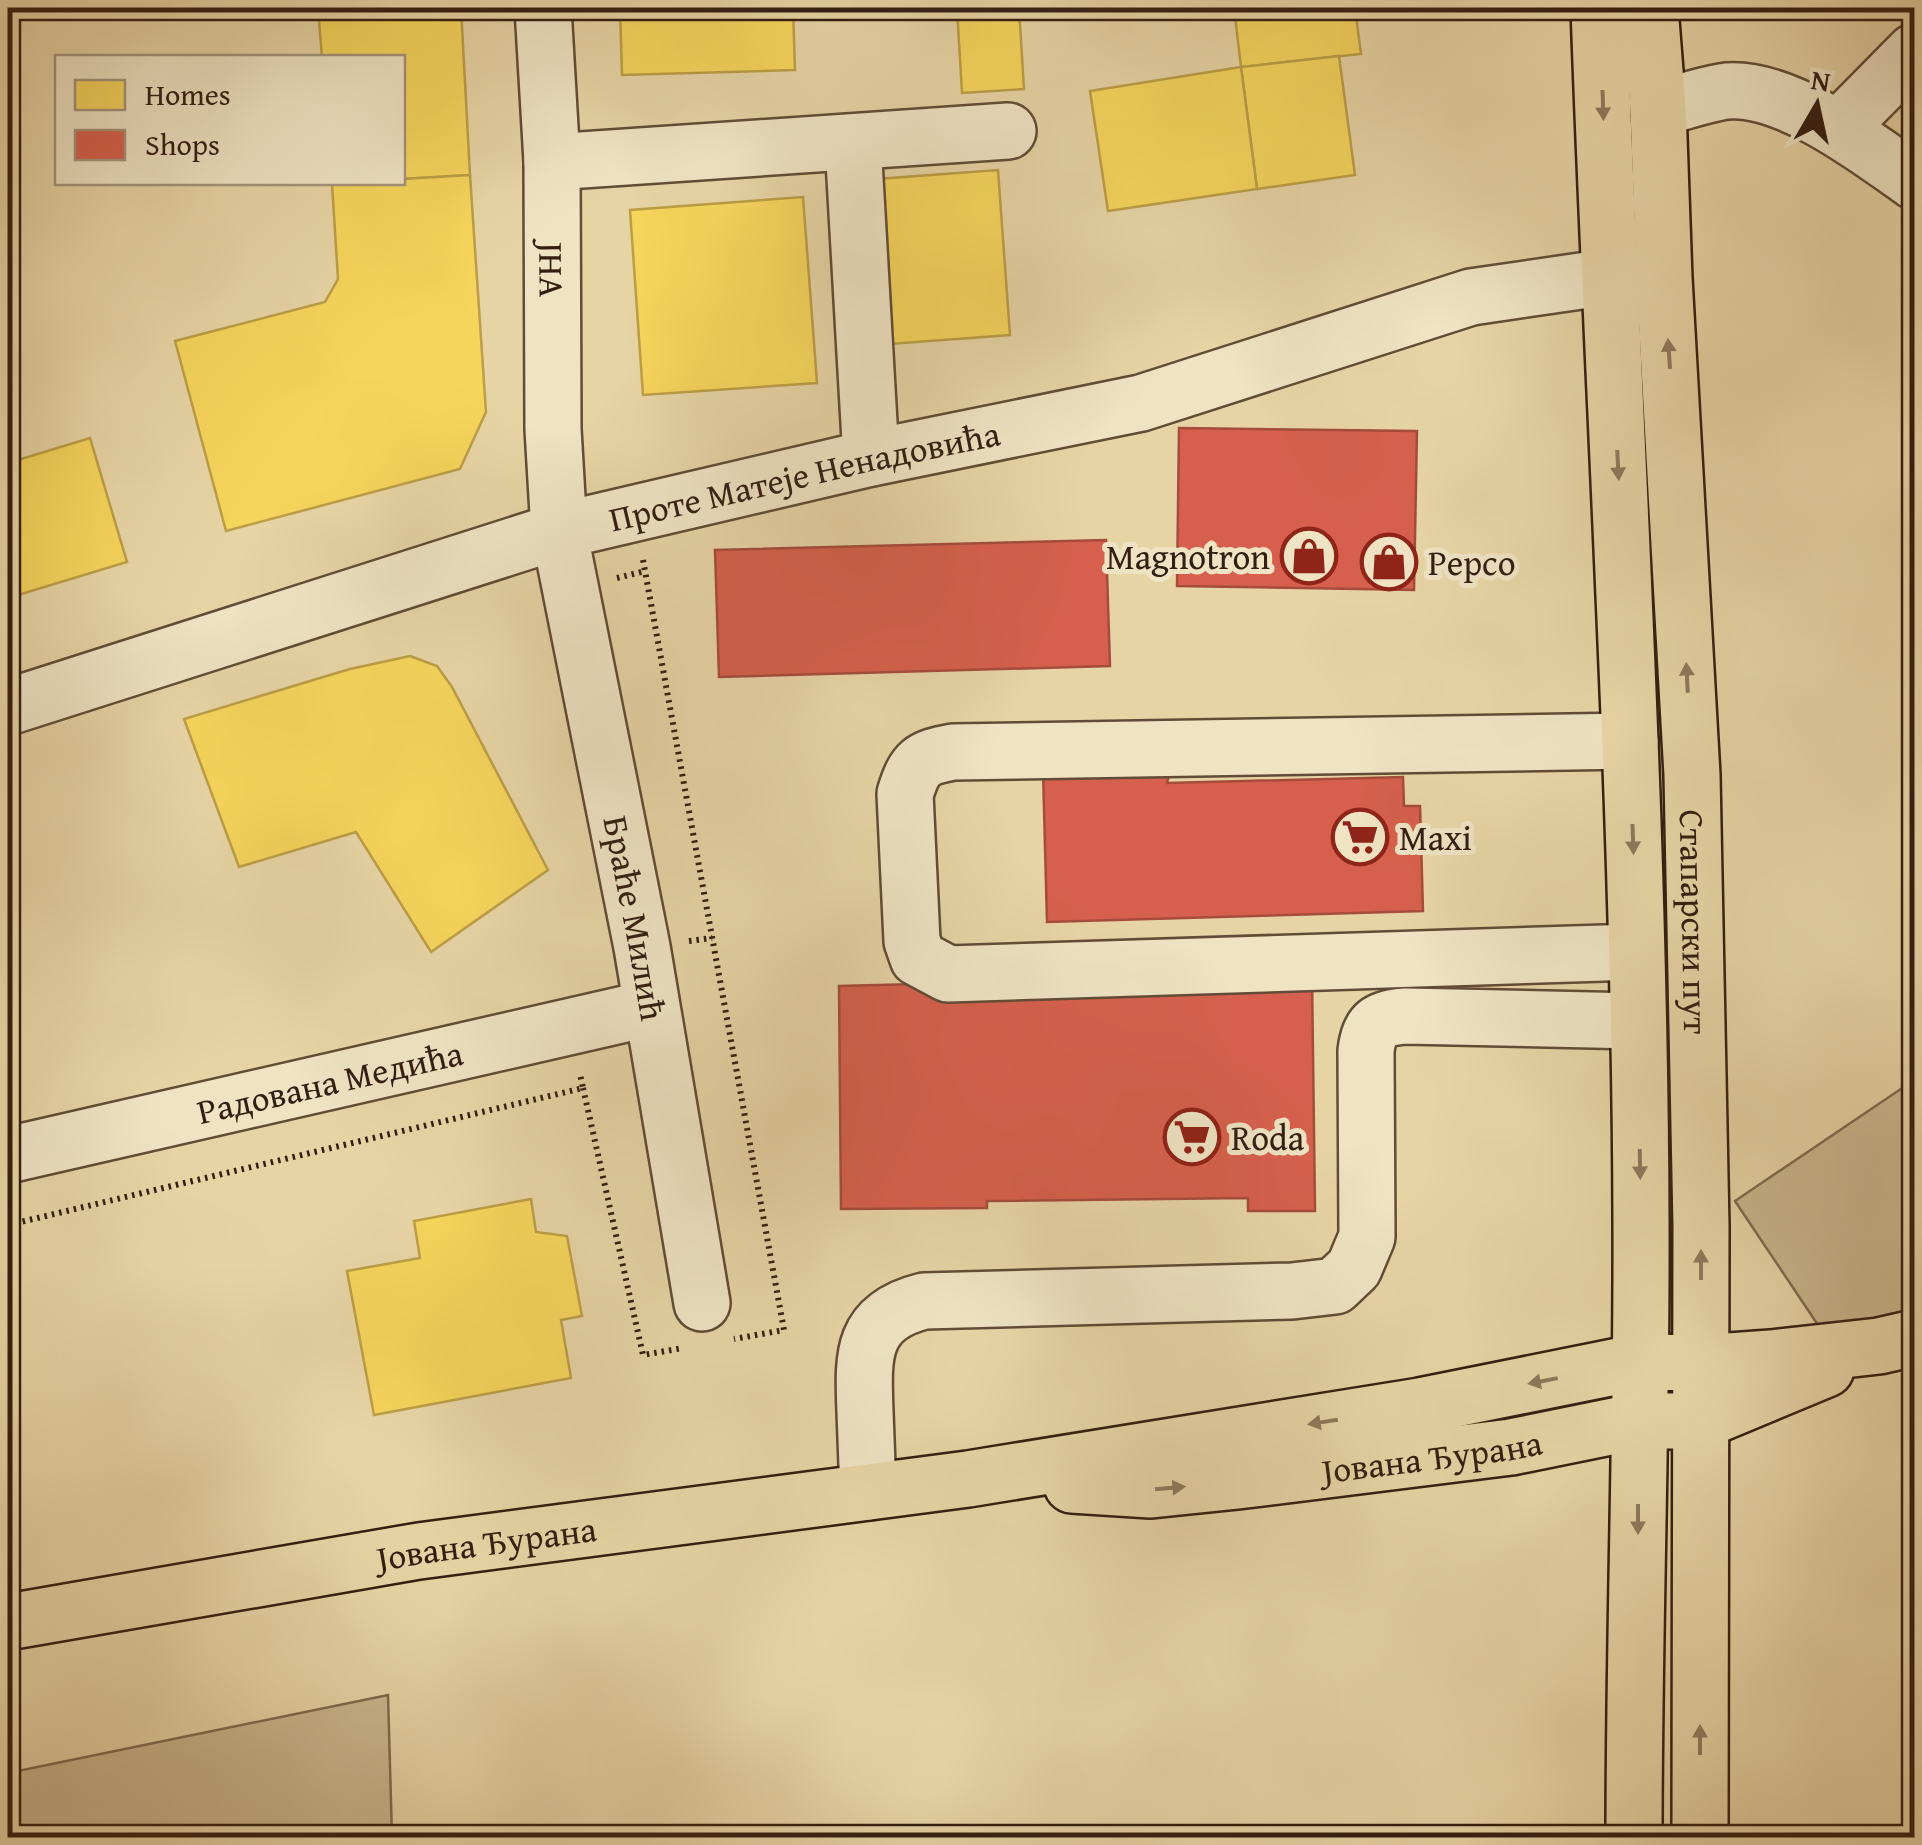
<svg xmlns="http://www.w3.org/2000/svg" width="1922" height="1845" viewBox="0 0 1922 1845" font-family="'Gentium Book Plus',serif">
<rect width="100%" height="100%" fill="#e7d4a5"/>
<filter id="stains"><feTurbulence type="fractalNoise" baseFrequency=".002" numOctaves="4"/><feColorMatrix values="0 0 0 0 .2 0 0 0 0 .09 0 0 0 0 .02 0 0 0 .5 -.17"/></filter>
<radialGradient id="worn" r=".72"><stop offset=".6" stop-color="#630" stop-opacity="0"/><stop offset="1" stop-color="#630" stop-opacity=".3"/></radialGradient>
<g fill="#c9b58c" stroke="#7e6a4f" stroke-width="2.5">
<path d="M1914,1080v232l-92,19 -87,-130z"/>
<path d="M388,1695l4,142h-384v-64z"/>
</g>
<g fill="#f6d55c" stroke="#bc9e46" stroke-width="2.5">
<path d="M318,8h143l9,167 -68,4v-121h-80z"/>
<path d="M620,8h173l2,62 -173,5z"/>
<path d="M957,8h62l5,81 -62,4z"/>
<path d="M1234,8h121l6,46 -120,13z"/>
<path d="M1339,56l16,119 -98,14 -16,-122z"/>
<path d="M1241,67l16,122 -149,22 -18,-120z"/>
<path d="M998,170l12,165 -120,9 -13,-165z"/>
<path d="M470,175l16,237 -26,57 -234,62 -51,-190 150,-39 13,-23 -6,-95 70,-2v-3z"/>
<path d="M803,197l14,186 -174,12 -13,-185z"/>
<path d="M90,438l37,124 -119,36v-135z"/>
<path d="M410,656l27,10 15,21 96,183 -117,82 -75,-120 -117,35 -55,-148 166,-50z"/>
<path d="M531,1199l5,33 31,4 15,80 -21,4 10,58 -197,37 -27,-144 73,-13 -6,-37z"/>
</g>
<g fill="#d6604d" stroke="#a54c3b" stroke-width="2.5">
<path d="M1179,428l238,3 -3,159 -237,-4z"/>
<path d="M1106,540l4,126 -391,11 -4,-127z"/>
<path d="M1171,768l-4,15 236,-6 1,29h16l3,105 -376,11 -4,-151z"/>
<path d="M1312,974l3,237h-67v-13l-261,3v7l-146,1 -2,-223z"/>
</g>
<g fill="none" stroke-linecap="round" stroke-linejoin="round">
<g stroke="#614c37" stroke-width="60">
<g id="minor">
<path id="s1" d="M543,8l9,154 1,267 6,102 83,416 60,356"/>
<path d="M1658,109c22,-6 46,-15 69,-18 59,-5 142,58 187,90"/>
<path d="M1839,128l75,-76"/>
<path d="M853,143l18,315"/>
<path d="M552,162l456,-31"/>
<path id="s2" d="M8,707l551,-176 312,-73 270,-55 330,-106 137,-20"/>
<path d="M1630,741l-677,11c-32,6 -38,10 -48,42l7,147 6,17 30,16 688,-22"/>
<path id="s3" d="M8,1155l643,-147"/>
<path d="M868,1492c-1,-27 -2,-53 -3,-80 -2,-56 -5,-95 59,-111l368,-10 43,-5 19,-18 13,-31 -1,-186c3,-27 13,-33 39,-35l233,5"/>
</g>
</g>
<g stroke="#341e12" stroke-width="60">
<g id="major">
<path d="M1599,8c14,404 41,808 42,1213 1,206 -7,411 -7,617"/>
<path id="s4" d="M1650,8l8,101 6,169 28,497 9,451 -1,612"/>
<path id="s5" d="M1072,1485l79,5 87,-9 273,-34 128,-26h62l125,-52"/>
<path id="s6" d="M8,1622l411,-71 549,-72 452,-73 219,-44 62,1 70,-5 108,-12 35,-8"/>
</g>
</g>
<g stroke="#341e12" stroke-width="6" stroke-dasharray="2.5 5" stroke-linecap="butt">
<path d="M643,560l141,770 -50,9"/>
<path d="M617,578l28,-7"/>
<path d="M689,941l23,-3"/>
<path d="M583,1088l60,267 40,-7"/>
<path d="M8,1225l575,-137 -3,-14"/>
</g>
<use href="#minor" stroke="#efe3c4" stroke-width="55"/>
<use href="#major" stroke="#e7d4a5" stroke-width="55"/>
</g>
<defs><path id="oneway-solid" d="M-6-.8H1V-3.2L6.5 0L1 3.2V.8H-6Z" transform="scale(2.5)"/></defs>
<g fill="#8e795c">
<use href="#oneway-solid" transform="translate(1603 105) rotate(88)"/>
<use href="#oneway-solid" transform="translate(1669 354) rotate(-94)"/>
<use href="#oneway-solid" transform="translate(1618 465) rotate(87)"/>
<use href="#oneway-solid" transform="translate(1687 678) rotate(-93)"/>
<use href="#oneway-solid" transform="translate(1633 839) rotate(88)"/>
<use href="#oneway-solid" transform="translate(1640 1164) rotate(89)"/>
<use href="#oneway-solid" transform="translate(1701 1265) rotate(-90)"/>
<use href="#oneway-solid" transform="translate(1543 1381) rotate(169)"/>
<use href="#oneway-solid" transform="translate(1323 1422) rotate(171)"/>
<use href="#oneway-solid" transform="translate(1170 1488) rotate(-5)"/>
<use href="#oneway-solid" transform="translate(1638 1519) rotate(90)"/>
<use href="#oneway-solid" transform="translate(1700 1740) rotate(-90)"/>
</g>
<defs>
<g id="shop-ring" transform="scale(2.875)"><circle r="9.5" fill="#efe3c4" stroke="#8f2418" stroke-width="1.5"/><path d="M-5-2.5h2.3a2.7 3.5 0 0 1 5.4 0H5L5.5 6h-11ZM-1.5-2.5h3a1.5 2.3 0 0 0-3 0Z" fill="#8f2418"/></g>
<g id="supermarket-ring" transform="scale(2.875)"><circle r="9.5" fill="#efe3c4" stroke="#8f2418" stroke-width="1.5"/><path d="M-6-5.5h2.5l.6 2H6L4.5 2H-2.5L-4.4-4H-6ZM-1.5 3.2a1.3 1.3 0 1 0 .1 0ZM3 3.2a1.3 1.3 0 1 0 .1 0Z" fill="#8f2418"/></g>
</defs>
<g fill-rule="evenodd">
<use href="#shop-ring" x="1309" y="556"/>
<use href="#shop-ring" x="1389" y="562"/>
<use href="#supermarket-ring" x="1360" y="837"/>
<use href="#supermarket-ring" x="1192" y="1137"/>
</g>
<g text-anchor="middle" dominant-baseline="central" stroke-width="10" stroke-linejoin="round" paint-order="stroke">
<g font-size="35" fill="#341e12" stroke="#efe3c4">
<text stroke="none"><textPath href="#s1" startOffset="262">ЈНА</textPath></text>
<text stroke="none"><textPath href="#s2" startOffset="830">Проте Матеје Ненадовића</textPath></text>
<text stroke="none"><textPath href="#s1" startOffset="918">Браће Милић</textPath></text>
<text stroke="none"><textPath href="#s4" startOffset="915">Стапарски пут</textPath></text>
<text stroke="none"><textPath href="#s3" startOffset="330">Радована Медића</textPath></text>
<text stroke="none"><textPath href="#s5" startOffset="362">Јована Ђурана</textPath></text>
<text stroke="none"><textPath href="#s6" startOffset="485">Јована Ђурана</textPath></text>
</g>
<g font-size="35" fill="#341e12" stroke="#efe3c4" text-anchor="start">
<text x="1270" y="556" text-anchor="end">Magnotron</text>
<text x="1428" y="562">Pepco</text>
<text x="1399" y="837">Maxi</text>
<text x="1231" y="1137">Roda</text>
</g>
</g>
<rect width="1922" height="1845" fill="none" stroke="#e7d4a5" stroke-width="40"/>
<rect x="10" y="10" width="1902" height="1825" fill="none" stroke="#341e12" stroke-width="5"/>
<rect x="20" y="20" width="1882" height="1805" fill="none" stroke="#341e12" stroke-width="2.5"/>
<rect x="55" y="55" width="350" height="130" fill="#efe3c4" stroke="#a4947d" stroke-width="2.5"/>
<rect x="75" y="80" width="50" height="30" fill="#f6d55c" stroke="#a4947d" stroke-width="2.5"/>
<text x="145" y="105" font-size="30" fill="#341e12">Homes</text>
<rect x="75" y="130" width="50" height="30" fill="#d6604d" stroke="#a4947d" stroke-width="2.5"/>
<text x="145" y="155" font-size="30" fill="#341e12">Shops</text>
<g transform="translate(1817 105) rotate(9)" stroke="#efe3c4" stroke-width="8" paint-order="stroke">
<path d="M0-8L18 38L0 25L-18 38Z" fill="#341e12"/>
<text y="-15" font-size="28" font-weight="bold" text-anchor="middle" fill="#341e12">N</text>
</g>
<rect width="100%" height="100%" filter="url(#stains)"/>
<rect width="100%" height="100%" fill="url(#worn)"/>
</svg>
